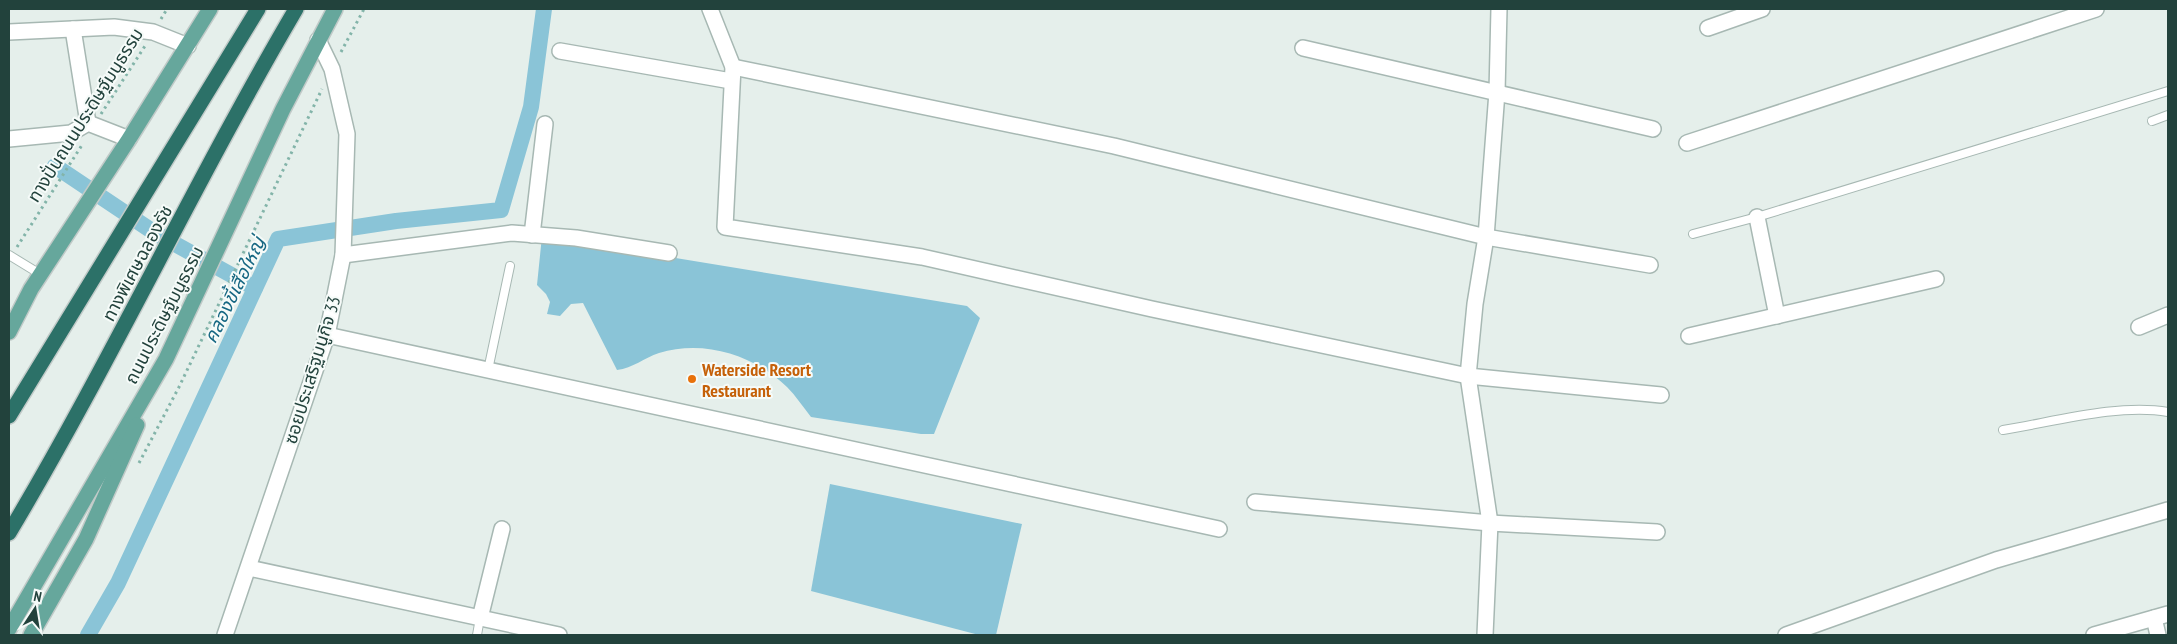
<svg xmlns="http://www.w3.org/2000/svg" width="2177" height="644" viewBox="0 0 2177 644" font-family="'PT Sans Narrow','Noto Sans Thai',sans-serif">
<rect width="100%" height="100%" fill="#e5efeb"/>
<g fill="#8ac4d7">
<path d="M542,236l425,70 13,12 -46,116h-13l-110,-17c-8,-10 -15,-21 -24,-30 -33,-32 -83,-48 -128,-34 -15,5 -26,15 -42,17l-34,-67 -12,1 -11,12 -13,-2 3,-12 -4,-8 -9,-9z"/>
<path d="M830,484l192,40 -26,111h-17l-168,-44z"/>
</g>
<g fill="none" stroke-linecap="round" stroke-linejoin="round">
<g stroke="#8ac4d7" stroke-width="16">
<path d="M55,166l100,67 100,55"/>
<path d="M88,635l30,-52 160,-344 118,-18 105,-11 30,-103 13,-98"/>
</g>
<g stroke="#a7b8b3" stroke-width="10">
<g id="service">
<path d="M2152,121l16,-6"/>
<path d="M1693,234l64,-17 411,-126"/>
<path d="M9,255l31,19"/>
<path d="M488,370l22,-104"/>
<path d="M2003,430c50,-8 116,-27 165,-18"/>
<path d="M477,635l3,-17"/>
</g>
</g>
<g stroke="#a7b8b3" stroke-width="18">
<g id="minor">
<path d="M710,9l23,58 -8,160 197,30 230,52 316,67 193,19"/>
<path d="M1708,28l54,-19"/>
<path d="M73,29l15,94"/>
<path d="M9,32l105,-5 39,5 35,14"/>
<path d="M1303,48l350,81"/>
<path d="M560,51l171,30"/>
<path d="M733,67l381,79 372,91 164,28"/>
<path d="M9,139l62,-6 17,-10 41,16"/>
<path d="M1687,143l409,-134"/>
<path d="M1757,217l20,99"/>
<path d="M532,235l13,-111"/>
<path d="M343,255l169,-22 64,5 93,15"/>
<path d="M2139,327l29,-12"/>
<path d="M327,335l892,194"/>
<path d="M1689,336l247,-57"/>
<path d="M1255,502l235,21 167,9"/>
<path d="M249,568l310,67"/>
<path d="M480,618l22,-89"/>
<path d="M2154,618l4,17"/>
<path d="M225,635l102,-300 16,-80 4,-121 -15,-65 -14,-29"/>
<path d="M1485,635l5,-112 -22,-147 7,-72 11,-67 11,-145 2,-83"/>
<path d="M1786,635l210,-75 172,-50"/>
<path d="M2094,635l74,-21"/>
</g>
</g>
<g stroke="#c1cac8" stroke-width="18">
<g id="primary">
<path d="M9,332l22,-43 98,-150 81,-130"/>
<path d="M9,629l157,-270 117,-250 52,-100"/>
<path d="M31,635l55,-96 51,-114"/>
</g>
</g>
<g stroke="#c1cac8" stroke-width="18">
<g id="motorway">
<path d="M9,416l249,-407"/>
<path d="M9,533c102,-171 186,-352 287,-524"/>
</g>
</g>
<g stroke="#83b4a9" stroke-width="3" stroke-dasharray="2.5 4" stroke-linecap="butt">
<path d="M161,19l6,-10"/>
<path d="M341,52l23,-43"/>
<path d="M101,114l44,-68"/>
<path d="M17,247l65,-102"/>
<path d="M139,463l40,-76 143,-298"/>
</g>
<use href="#service" stroke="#fff" stroke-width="8"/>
<use href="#minor" stroke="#fff" stroke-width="15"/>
<use href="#primary" stroke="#66a79c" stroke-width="15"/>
<use href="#motorway" stroke="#2c7168" stroke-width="15"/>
</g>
<circle fill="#e8710a" stroke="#f6fbf9" stroke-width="2" cx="692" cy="379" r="5"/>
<g text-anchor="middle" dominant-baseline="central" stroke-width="4" stroke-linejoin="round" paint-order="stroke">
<g font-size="18" fill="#22423c" stroke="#f6fbf9">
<text transform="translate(85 115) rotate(-58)">ทางปั่นถนนประดิษฐ์มนูธรรม</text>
<text transform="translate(137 263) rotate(-62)">ทางพิเศษฉลองรัช</text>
<text transform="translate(164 315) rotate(-63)">ถนนประดิษฐ์มนูธรรม</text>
<text transform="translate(312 370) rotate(-73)">ซอยประเสริฐมนูกิจ 33</text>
</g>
<g font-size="18" font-weight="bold" fill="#c56008" stroke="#f6fbf9" text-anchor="start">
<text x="702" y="369">Waterside Resort<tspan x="702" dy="21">Restaurant</tspan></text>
</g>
<g font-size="19" font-style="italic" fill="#176883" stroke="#f6fbf9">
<text transform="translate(234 290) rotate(-64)">คลองขี้เสือใหญ่</text>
</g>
</g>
<rect width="2177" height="644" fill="none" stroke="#22423c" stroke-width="20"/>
<g transform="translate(35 609) rotate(12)" stroke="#f6fbf9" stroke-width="4" paint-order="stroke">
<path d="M0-4L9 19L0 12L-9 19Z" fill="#22423c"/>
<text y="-8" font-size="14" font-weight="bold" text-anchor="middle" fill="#22423c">N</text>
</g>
</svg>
